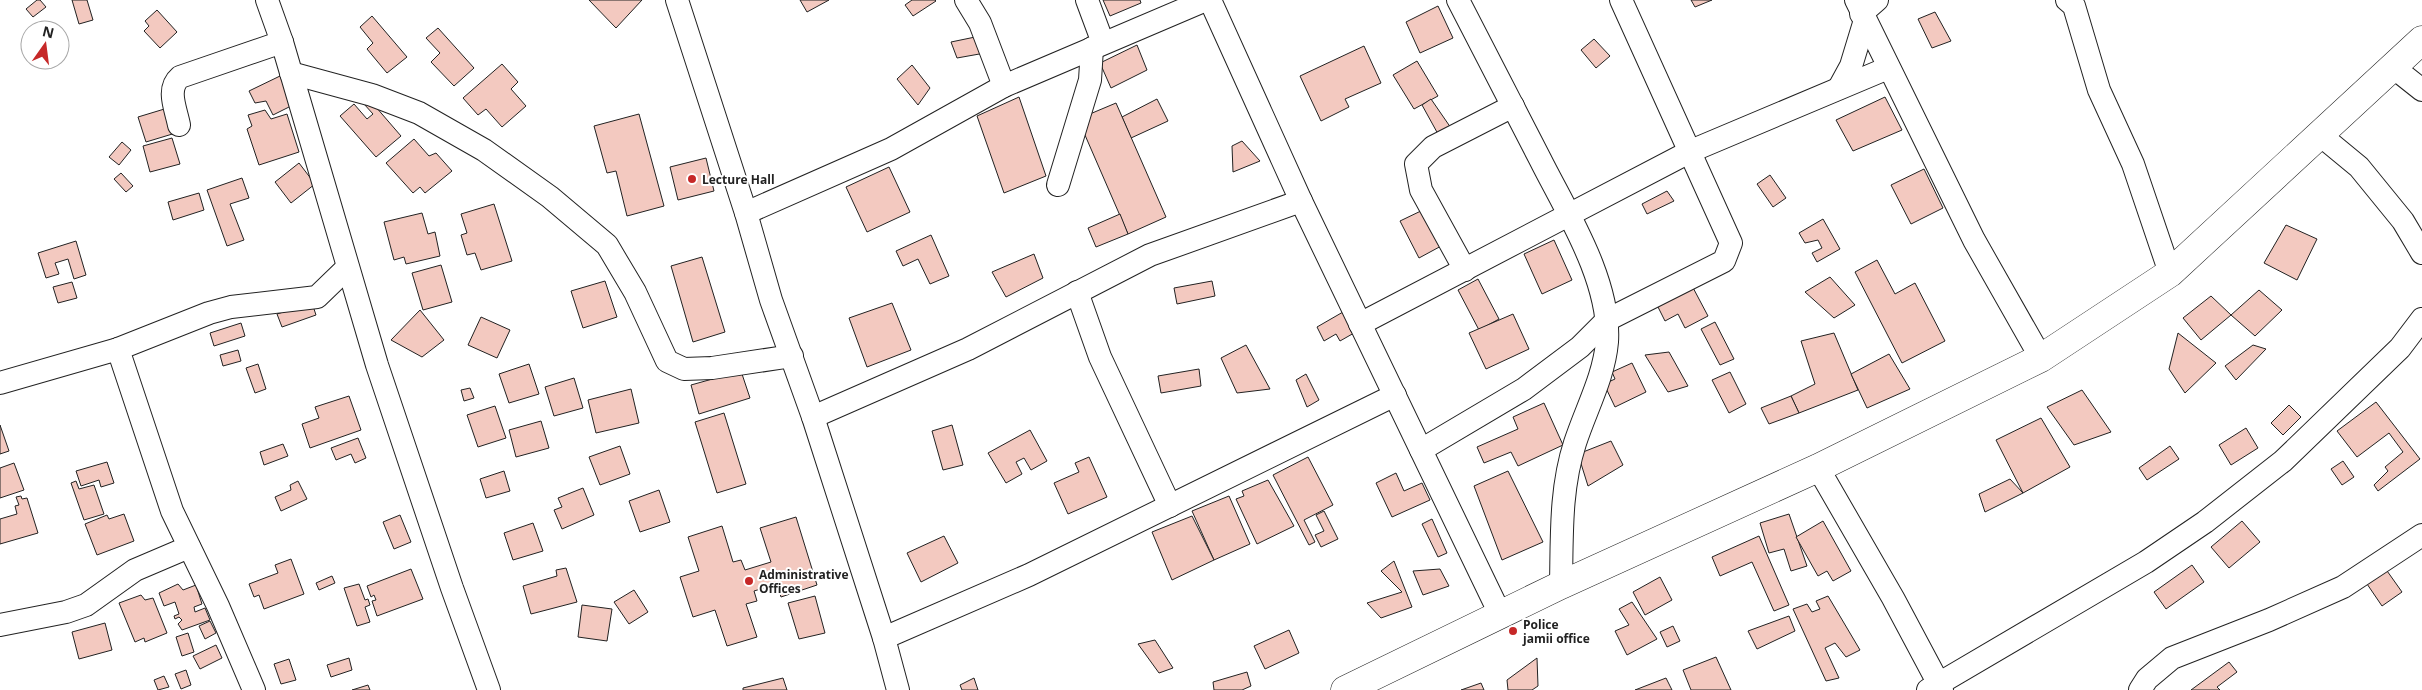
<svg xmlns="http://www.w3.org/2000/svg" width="2422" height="690" viewBox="0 0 2422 690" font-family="'Open Sans',sans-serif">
<rect width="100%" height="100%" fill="#fff"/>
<g fill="#f3c9c0" stroke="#222">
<path d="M37,0h3l6,7 -13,10 -7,-8z"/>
<path d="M72,0h15l6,20 -14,4z"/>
<path d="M589,0h53l-26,28z"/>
<path d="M800,0h29l-22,12z"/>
<path d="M912,0h23l1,1 -23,15 -8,-11z"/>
<path d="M1103,0h37l1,3 -31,13z"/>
<path d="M1691,0h21l-17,7z"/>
<path d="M1438,6l15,32 -33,15 -14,-31z"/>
<path d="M157,10l20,22 -17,16 -16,-17 5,-5 -4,-5z"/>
<path d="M1935,12l16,29 -19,7 -14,-29z"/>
<path d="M372,16l35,41 -20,16 -20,-24 6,-6 -13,-16z"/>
<path d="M438,28l36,40 -20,18 -23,-24 9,-9 -14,-15z"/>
<path d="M980,36l5,17 -28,5 -6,-16z"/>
<path d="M1594,39l16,17 -14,12 -15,-18z"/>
<path d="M1137,45l10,25 -36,18 -11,-25z"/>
<path d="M1364,46l17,37 -36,16 4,8 -28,14 -21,-45z"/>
<path d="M1417,61l21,35 -24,13 -21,-34z"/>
<path d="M502,64l16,18 -7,7 15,17 -24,21 -16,-18 -8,6 -15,-17z"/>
<path d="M912,65l18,23 -12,17 -21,-26z"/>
<path d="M280,76l15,28 -22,11 -7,-14 -11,2 -6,-12z"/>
<path d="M1019,97l27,79 -42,17 -27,-77z"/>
<path d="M1885,97l17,33 -49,21 -17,-31z"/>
<path d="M369,99l32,37 -25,21 -36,-41 14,-12 13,15 6,-5 -9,-10z"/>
<path d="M1157,99l11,22 -37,17 -9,-21z"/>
<path d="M1431,99l20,29 -13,6 -16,-29z"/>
<path d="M1116,103l50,114 -38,17 -50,-115z"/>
<path d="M171,107l8,25 -33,10 -8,-25z"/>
<path d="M265,110l6,9 16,-5 12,38 -40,13 -12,-36 5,-3 -4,-11z"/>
<path d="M639,114l25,92 -37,10 -11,-45 -9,2 -13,-47z"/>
<path d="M172,138l8,26 -30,8 -7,-26z"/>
<path d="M414,139l15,17 7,-3 16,18 -27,22 -5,-6 -7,6 -27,-30z"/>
<path d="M1242,141l18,20 -27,11 -1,-26z"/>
<path d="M122,142l9,8 -12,15 -10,-8z"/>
<path d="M706,158l8,33 -36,9 -8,-33z"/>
<path d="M299,163l16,21 -24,19 -16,-21z"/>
<path d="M889,167l21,45 -43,20 -21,-45z"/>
<path d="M1924,169l19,39 -32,16 -20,-39z"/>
<path d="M121,173l12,13 -7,6 -12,-13z"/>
<path d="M1770,175l16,23 -13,9 -16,-23z"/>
<path d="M242,178l7,20 -19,6 14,36 -17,6 -20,-56z"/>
<path d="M1667,191l7,10 -27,13 -5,-10z"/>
<path d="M199,193l5,17 -31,10 -5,-18z"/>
<path d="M494,204l18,57 -31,9 -6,-17 -8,2 -6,-20 6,-2 -6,-19z"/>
<path d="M1425,209l18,36 -24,13 -19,-37z"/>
<path d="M422,213l6,21 7,-2 5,24 -34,8 -2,-7 -10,3 -10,-38z"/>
<path d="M1120,214l8,20 -32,13 -8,-19z"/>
<path d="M1823,219l17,30 -23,13 -5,-9 10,-5 -4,-8 -13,3 -6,-10z"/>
<path d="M2286,225l31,14 -20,41 -33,-17z"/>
<path d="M931,235l18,41 -19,8 -12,-25 -15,7 -7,-15z"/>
<path d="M1554,240l18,40 -30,14 -18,-40z"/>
<path d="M76,241l10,34 -12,4 -6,-20 -13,4 4,11 -13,4 -8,-25z"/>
<path d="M1034,254l9,24 -37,19 -14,-25z"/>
<path d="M702,257l23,75 -32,10 -22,-76z"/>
<path d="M1877,260l18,34 20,-11 30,58 -43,22 -47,-91z"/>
<path d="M441,265l11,37 -29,8 -11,-37z"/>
<path d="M1830,277l25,28 -21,13 -29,-26z"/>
<path d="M1478,279l21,40 -20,11 -21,-40z"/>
<path d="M605,281l12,36 -34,11 -12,-37z"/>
<path d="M1212,281l3,15 -38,8 -3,-16z"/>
<path d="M72,282l5,16 -19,5 -5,-16z"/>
<path d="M1690,282l18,34 -23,12 -7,-14 -13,7 -10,-20z"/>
<path d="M2259,290l23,20 -27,26 -24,-21z"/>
<path d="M2211,296l20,19 -30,25 -18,-22z"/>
<path d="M312,303l4,12 -34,12 -5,-13z"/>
<path d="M892,303l19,47 -44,17 -18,-49z"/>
<path d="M420,310l24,30 -22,17 -31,-17z"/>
<path d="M1343,312l11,21 -14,8 -4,-7 -12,7 -7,-14z"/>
<path d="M1513,314l16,35 -43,20 -17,-36z"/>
<path d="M481,317l29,13 -13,28 -29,-13z"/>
<path d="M1715,322l19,37 -14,6 -19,-36z"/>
<path d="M241,323l4,13 -31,10 -4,-13z"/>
<path d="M1834,333l24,57 -59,23 -8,-17 24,-12 -14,-43z"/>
<path d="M2178,333l38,30 -31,30 -16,-24z"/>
<path d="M1246,345l24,44 -33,4 -16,-35z"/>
<path d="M2253,345l13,4 -30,31 -11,-14z"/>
<path d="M238,350l3,11 -18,5 -3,-11z"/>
<path d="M1669,352l19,34 -20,6 -23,-37z"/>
<path d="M1889,354l21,35 -43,19 -16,-34z"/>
<path d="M1632,363l14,29 -31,15 -11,-23 11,-5 -3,-7z"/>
<path d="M258,364l8,25 -11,4 -9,-25z"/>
<path d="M529,364l10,30 -30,9 -10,-29z"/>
<path d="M1199,369l2,17 -40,7 -3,-17z"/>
<path d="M741,371l9,27 -51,16 -8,-29z"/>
<path d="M1730,372l16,32 -17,9 -17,-33z"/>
<path d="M1306,374l13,26 -12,7 -11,-27z"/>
<path d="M574,378l9,30 -29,8 -9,-29z"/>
<path d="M470,388l4,10 -10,3 -3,-11z"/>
<path d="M631,389l8,34 -43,10 -8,-33z"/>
<path d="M2082,390l29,42 -37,13 -27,-38z"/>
<path d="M349,396l12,34 -51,18 -8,-24 17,-6 -4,-11z"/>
<path d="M1791,396l8,17 -30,11 -8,-16z"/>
<path d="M2376,402l44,57 -42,32 -4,-6 14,-14 -3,-4 18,-15 -14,-19 -32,24 -20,-26z"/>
<path d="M1544,403l19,42 -45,21 -7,-14 -27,11 -7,-16 41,-18 -5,-12z"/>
<path d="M2289,405l12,12 -18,18 -12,-12z"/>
<path d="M495,406l11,32 -28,9 -11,-32z"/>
<path d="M724,413l22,71 -29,9 -22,-71z"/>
<path d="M2041,418l29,49 -47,26 -27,-53z"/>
<path d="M541,421l8,27 -33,9 -7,-27z"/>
<path d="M0,425l9,26 -9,3z"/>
<path d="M952,425l11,40 -20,5 -11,-39z"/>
<path d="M2246,428l12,20 -27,17 -12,-20z"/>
<path d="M1030,430l17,31 -16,9 -7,-12 -8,4 6,12 -16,9 -18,-30z"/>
<path d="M358,438l8,20 -11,5 -4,-9 -15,6 -5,-12z"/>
<path d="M1611,441l12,24 -35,21 -10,-32z"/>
<path d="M283,444l5,12 -24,9 -4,-13z"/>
<path d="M620,446l10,28 -30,11 -11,-28z"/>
<path d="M2170,446l9,13 -32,21 -8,-12z"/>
<path d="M1089,457l18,40 -39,17 -14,-31 25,-11 -4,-9z"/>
<path d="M1308,457l25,48 -29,15 11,22 -6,3 -36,-70z"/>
<path d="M2343,461l11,16 -12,8 -11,-16z"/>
<path d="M107,462l7,21 -13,4 -2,-7 -18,6 -5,-15z"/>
<path d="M14,463l10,27 -24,8v-30z"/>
<path d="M504,471l6,20 -24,7 -6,-19z"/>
<path d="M1508,471l35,71 -41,18 -28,-74z"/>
<path d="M1396,473l8,18 18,-8 8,17 -38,17 -16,-34z"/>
<path d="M2010,479l13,14 -38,19 -6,-18z"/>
<path d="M1268,480l26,46 -37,18 -21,-45 8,-3 -2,-5z"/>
<path d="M76,481l3,8 15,-4 10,29 -20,6 -13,-37z"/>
<path d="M298,481l9,18 -26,12 -6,-14 16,-7 -1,-5z"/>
<path d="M583,488l11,27 -32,14 -8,-19 8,-3 -4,-9z"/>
<path d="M659,490l11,32 -30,10 -11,-31z"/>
<path d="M21,496l1,3 5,-1 11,35 -38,11v-25l17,-5 -2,-8 4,-1 -3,-8z"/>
<path d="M1229,496l21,48 -36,16 -22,-49z"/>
<path d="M1324,511l14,28 -17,8 -6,-12 9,-4 -8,-16z"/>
<path d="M124,514l10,27 -37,14 -12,-31 22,-9 2,4z"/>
<path d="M1789,514l18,52 -16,5 -7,-22 -15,4 -9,-30z"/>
<path d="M400,515l11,27 -17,7 -11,-27z"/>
<path d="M1192,516l22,44 -42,20 -20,-48z"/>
<path d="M796,517l21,68 -36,12 -4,-13 -23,7 3,10 -11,3 11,33 -30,9 -12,-36 -22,7 -13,-40 19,-6 -11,-34 34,-11 11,36 8,-2 4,10 26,-8 -11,-34z"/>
<path d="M1432,519l15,34 -9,4 -16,-33z"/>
<path d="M1823,521l28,50 -18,10 -6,-10 -9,5 -22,-39z"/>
<path d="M2242,521l18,21 -31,26 -18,-21z"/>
<path d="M533,523l10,28 -30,9 -9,-27z"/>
<path d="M944,536l14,27 -37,19 -14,-29z"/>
<path d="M1759,536l30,69 -15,6 -22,-49 -32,14 -8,-19z"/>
<path d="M291,559l13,35 -40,15 -5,-14 -5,2 -5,-13 29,-11 -3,-8z"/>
<path d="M1394,561l18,46 -31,11 -14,-15 35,-11 -21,-21z"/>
<path d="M2192,565l12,17 -38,27 -12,-17z"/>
<path d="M566,568l11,34 -46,12 -8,-28 34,-10 -1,-6z"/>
<path d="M2385,568l17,24 -20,14 -17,-25z"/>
<path d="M411,569l12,30 -46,17 -5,-15 4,-1 -2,-5 -3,2 -4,-11z"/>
<path d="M1440,569l9,17 -26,9 -10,-24z"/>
<path d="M332,576l3,7 -16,7 -3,-7z"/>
<path d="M1660,577l12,23 -27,15 -12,-23z"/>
<path d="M178,584l5,6 13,-5 6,19 -8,3 1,5 10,-4 5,12 -28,10 -4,-6 4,-4 -3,-3 -4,2 -1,-3 5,-2 -4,-12 -11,4 -5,-13z"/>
<path d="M359,584l6,16 3,-1 2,6 -5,2 5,15 -13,4 -13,-38z"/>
<path d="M634,590l14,22 -19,12 -15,-22z"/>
<path d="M141,595l4,5 8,-2 14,35 -22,9 -1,-4 -9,4 -16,-39z"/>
<path d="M815,596l10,37 -26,6 -11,-36z"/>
<path d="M1828,596l32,54 -14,7 -11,-14 -10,5 14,30 -13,3 -33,-72 14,-5 5,8 8,-3 -4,-8z"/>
<path d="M1632,602l25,37 -30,16 -12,-24 14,-6 -10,-16z"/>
<path d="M582,605l30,4 -5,32 -29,-4z"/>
<path d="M1789,616l6,15 -38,18 -9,-18z"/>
<path d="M210,621l6,12 -11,6 -6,-13z"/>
<path d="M105,623l7,27 -33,9 -7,-27z"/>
<path d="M1673,626l7,15 -13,6 -7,-15z"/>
<path d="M1289,630l10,23 -34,16 -11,-23z"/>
<path d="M188,633l6,19 -12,4 -6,-19z"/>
<path d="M1155,640l18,28 -14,5 -21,-29z"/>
<path d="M216,645l6,13 -22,11 -7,-13z"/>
<path d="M1716,657l15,33h-40l-8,-20z"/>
<path d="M349,658l3,12 -21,7 -4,-12z"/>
<path d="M1537,658l1,28 -6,4h-24l-1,-10z"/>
<path d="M289,659l7,21 -15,4 -7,-20z"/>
<path d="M2229,662l8,10 -20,15 3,3h-29z"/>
<path d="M186,670l5,15 -10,4 -6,-15z"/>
<path d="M1247,672l4,14 -9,4h-28l-1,-8z"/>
<path d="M164,676l5,11 -11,3 -4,-10z"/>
<path d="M783,678l4,12h-44v-2z"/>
<path d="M974,678l4,12h-16l-2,-5z"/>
<path d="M1666,678l6,12h-37z"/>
<path d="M1481,683l3,7h-23z"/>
<path d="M368,685l2,5h-18z"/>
</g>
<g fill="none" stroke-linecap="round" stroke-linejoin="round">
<g stroke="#222" stroke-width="24">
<g id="minor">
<path d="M267,0l15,42 95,323 75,223 37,102"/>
<path d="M677,0l69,213 25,87 42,117 71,221 14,52"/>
<path d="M966,0l14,23 24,63"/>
<path d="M1087,0l16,43"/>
<path d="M1210,0l91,201 199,413"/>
<path d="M1458,0c27,53 55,106 82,159 26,52 71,122 67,183 -3,35 -21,67 -32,101 -15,46 -13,94 -14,142"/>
<path d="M1856,0l118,240 67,118"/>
<path d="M2067,0l7,6 25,84 34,74 37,109"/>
<path d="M1861,14l16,-14"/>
<path d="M2393,67l29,23"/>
<path d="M291,73l81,22 47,18 65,37 66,47 57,48 28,47 32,69 17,8 28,-1 80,-12"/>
<path d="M1839,88l12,-22 14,-46"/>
<path d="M179,125c-3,-16 -13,-36 1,-48l102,-35"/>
<path d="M2319,134l40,33 44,54 19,32"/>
<path d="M1058,185l32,-105 2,-32"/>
<path d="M746,213l145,-64 113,-63 202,-86"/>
<path d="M1465,270l-44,-80 -5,-26 17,-17 80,-41"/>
<path d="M1077,292l23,65 70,149"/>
<path d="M1360,324l331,-173 197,-83"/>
<path d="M118,349l54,162 46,95 36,84"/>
<path d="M0,383l118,-34 91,-36 22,-6 86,-10 30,-29"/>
<path d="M813,417l155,-68 182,-94 151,-54"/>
<path d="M1421,450l103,-61 56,-42 27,-27 117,-59 7,-18 -110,-243"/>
<path d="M1818,468l75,130 49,92"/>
<path d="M0,625l66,-13 20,-7 49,-35 54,-23"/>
<path d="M884,638l145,-63 366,-180"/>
<path d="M1928,690l218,-128 59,-40 78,-61 117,-113 22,-29"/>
<path d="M2140,690l7,-11 25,-21 97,-38 74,-33 79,-52"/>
</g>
</g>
<g stroke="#222" stroke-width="29">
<path id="major" d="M1345,690l216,-105 257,-117 223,-110 129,-85 252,-233"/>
</g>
<use href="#minor" stroke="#fff" stroke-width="22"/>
<use href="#major" stroke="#fff" stroke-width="28"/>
</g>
<g fill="#c62828" stroke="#fff" stroke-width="2">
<circle cx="692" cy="179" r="5"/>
<circle cx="749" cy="581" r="5"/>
<circle cx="1513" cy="631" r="5"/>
</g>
<g text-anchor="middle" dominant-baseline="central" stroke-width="4" stroke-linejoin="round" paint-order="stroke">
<g font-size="12" font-weight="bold" fill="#222" stroke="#fff" text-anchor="start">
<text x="702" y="179">Lecture Hall</text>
<text x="759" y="574">Administrative<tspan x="759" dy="14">Offices</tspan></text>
<text x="1523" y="624">Police<tspan x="1523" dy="14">jamii office</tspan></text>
</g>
</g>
<g transform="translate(45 45) rotate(14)"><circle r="24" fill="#ffffff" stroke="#a7a7a7"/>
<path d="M0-4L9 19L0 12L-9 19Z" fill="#c62828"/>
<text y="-8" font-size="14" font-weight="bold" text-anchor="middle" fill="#222222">N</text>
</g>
</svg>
